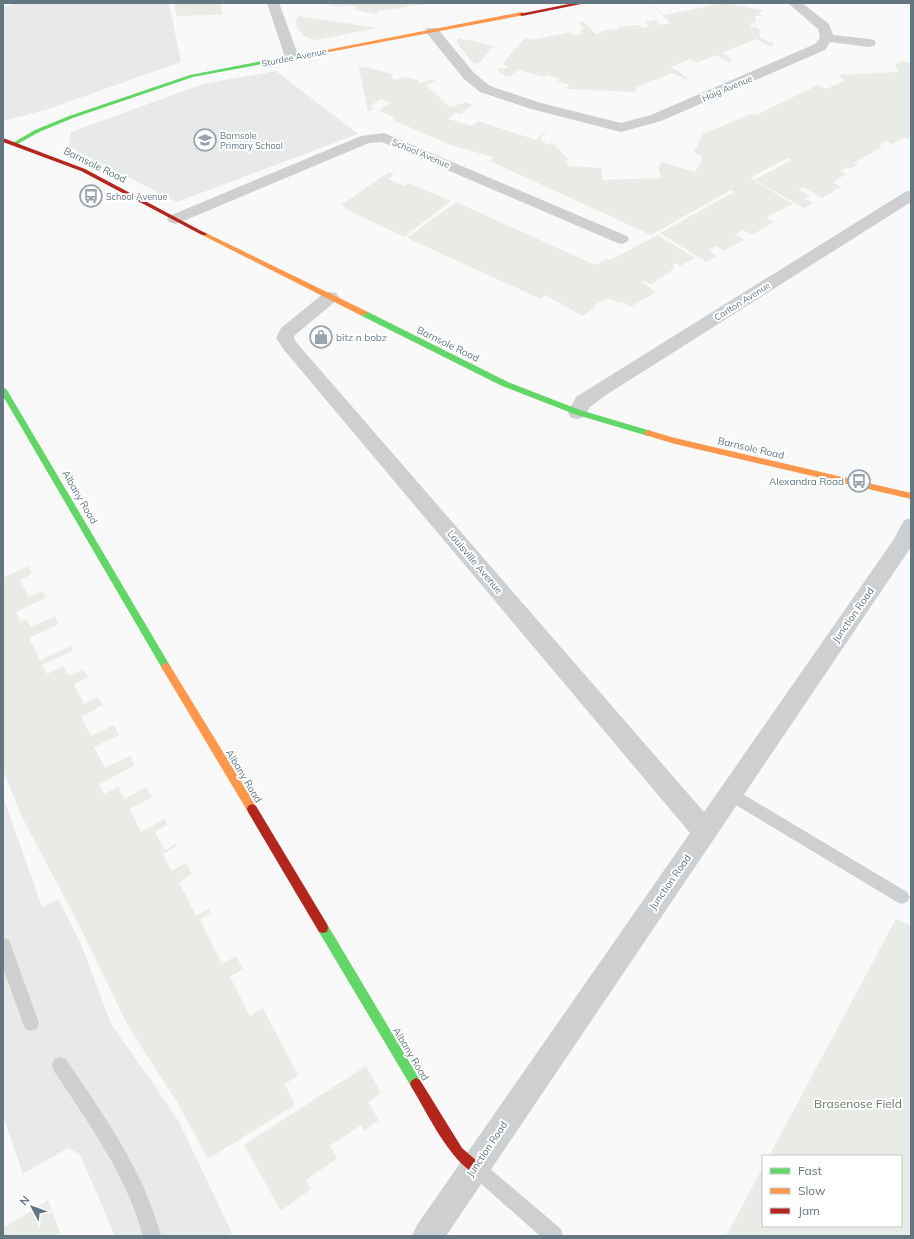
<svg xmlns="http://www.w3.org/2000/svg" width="914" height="1239" viewBox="0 0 914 1239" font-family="Mulish,sans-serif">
<rect width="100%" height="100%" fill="#f9f9f9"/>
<g fill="#e8e9e9">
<path d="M16,3h153l12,59 -136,48 -42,11v-114z"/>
<path d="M276,71l82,63 -181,68 -108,-55 2,-15 132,-48z"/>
<path d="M3,797l39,110 16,-8 23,45 31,82 43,60 25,38 52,109 -4,3h-113l-35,-82 -13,-6 -44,26 -20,-57z"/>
</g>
<g fill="#e8ebe6">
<path d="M174,3h46l3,11h12l-58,2z"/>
<path d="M328,3h109l-30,3 1,1 -29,4 -3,3 -21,-4 2,-3 -13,-2 -3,2 -12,-2z"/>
<path d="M713,3h11l39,7 -4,3 3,3h-7l1,7h-5v4l8,1 1,9 7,4 6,1 1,3 -5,1 -13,-7 -34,14 11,7 -5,2 -12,-7 -20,8 -6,-4 -19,8 17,11 -1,2 -15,-7 -37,15 2,2 -4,2 -65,-3 -2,-1 3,-3 -12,-4 2,-3 -11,-3 -3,2 -27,-7 -8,7 -9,-3 -4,-5 11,-1 -5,-5 22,-25 6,2 40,-8 3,4 9,-2 -3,-4 5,-1 -6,-6 4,-2 13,13 6,-2 -1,-1 18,-2 -1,-2 21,-2 4,3 6,-1 -3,-5 9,-2 5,5 10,-2 -16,-16h1l9,8 50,-10z"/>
<path d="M298,16l80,12 -63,12 -12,-4 -8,-13z"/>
<path d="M458,38l36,8 -15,17 -5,1 -17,-21z"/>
<path d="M902,61l9,2v77l-7,-3 -12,7 -6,-3 -7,4 3,2 -28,16 3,2 -7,4 -2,-2 -8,4 6,3 -13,8 8,5 -19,11 -19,-11 -5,2 12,7 -5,3 8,4 -9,5 -49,-28 36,-20 -4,-2 -37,20 43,26 -27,13 8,5 -22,13 -9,-5 -8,4 9,6 -20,11 -8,-5 -7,4 8,6 -11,6 -46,-29 74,-41 -3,-2 -80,45 -161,-74 3,-4 -42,-12 -58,-25 3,-2 -17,-7 11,-8 -9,-4 -11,7 4,2 -6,4 -9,-44 5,-1 29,7 -2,3 1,2 4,1 8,-3 14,3v3l15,-4 4,3 -11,3 24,22 17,-5 5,3 -11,9 -6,-1 -7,6 24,7 6,-5 58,19 14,-12 -10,11 8,6 5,-2 16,17 -5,1 5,5 32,2 2,12 58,-2 -3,-12h3l-2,-2 3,-2 33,10 8,-15 -9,-5 9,-18 48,-20 5,1 62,-30 8,4 19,-8 -7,-6 60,-3 -3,-7z"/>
<path d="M389,172l5,2 -6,5 16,7 5,-3 42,18 -47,36 -52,-25 -11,-7z"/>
<path d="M456,202l139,63 12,-6 3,1 48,-25 37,23 -15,8 -5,-3 -3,2 3,3 -21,15 -4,1 -5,-3 -3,1 14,10 -26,15 -8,-6 -3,2c-10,-7 -14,-4 -24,2l-1,3 -11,8 -38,-21 -4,4 -134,-61z"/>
<path d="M28,566l4,8 -12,6 9,17 13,-6 4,7 -30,14 5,9 5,-2 5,8 24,-11 4,8 -30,14 11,22 31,-14 2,4 -31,15 5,9 17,-8 5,10 14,-7 5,8 -14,7 10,20 14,-7 5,8 -22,12 10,19 23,-11 5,10 -25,12 11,21 25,-12 5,9 -36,19 5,10 14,-7 7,12 21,-12 6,10 -22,12 11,23 24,-13 2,6 -12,7 10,18 11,-7 1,3 -14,8 8,17 15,-8 6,11 -13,8 17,34 13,-8 2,4 -11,8 22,44 14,-8 7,13 -13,8 20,39 13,-8 35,67 -13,9 10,21 -87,54 -31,-57 -49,-76 -48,-99 -58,-110 -19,-46v-193z"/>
<path d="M896,919l15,6v311h-185l37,-69v59h138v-70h-132z"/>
<path d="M366,1066l15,27 -13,9 11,18 -15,11 -3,-6 -31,21 7,12 -31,22 5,9 -30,22 -37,-66z"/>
<path d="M48,1200l12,32 -7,4h-50v-8z"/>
</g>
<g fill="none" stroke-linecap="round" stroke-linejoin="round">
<g fill="#cecfd0" fill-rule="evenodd">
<path d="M731,787l176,105 3,5 -3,5 -5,2 -5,-2 -171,-103 -2,-5 2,-5z"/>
<path d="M3,938l6,2 30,83 -2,6 -6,2 -6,-2 -22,-61z"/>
<path d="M60,1057l6,2c38,57 77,110 95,177h-18c-17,-62 -54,-112 -89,-165l-2,-6 2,-6z"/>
<path d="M475,1158l6,3 80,68 2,7h-23l-71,-63 -3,-6 3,-6z"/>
</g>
<g fill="#cecfd0" fill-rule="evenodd">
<path d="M267,3h12l20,54 -2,3h-10l-2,-3z"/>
<path d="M788,3h14l27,21 4,11 36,4 5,1 2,3 -2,3 -5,1 -39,-5 -5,8 -164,71 -40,11 -90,-23 -51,-17 -16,-13 -39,-48 2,-3h10l37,45 16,13 51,17 80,20 30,-8 164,-71 5,-6 -2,-9z"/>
<path d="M384,133l243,103 2,3 -2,3 -6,2 -6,-2 -233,-100 -13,1 -188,79 -6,2 -6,-2 -2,-3 2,-3 192,-80z"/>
<path d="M911,190v12l-305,193 -16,12 -6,10 -7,2 -7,-2 -2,-5 8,-15 16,-10 313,-195z"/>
<path d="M330,292l6,1 3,4 -3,4 -41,34 -1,3 2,4 408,470 190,-273 10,-19 7,-2v29l-2,3 -463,686h-34l5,-11 273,-392 -406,-483 -8,-12 5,-10 43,-35z"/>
</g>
<g fill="#63d668" fill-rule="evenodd">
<path d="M324,49l2,1v2l-133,25 -120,41 -34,14 -23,13 -5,-1 24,-14 34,-14 121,-41z"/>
<path d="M360,311h6l142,71 72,28 71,21 1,2 -4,3 -74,-22 -72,-28 -142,-71z"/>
<path d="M3,387l4,3 162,274 2,3 -2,3 -3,1 -3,-1 -160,-274z"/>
<path d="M323,923l4,1 93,156 2,4 -2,4 -4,2 -4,-2 -93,-156 -1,-4 1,-4z"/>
</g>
<g fill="#ff974d" fill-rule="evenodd">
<path d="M522,12l3,2 -1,1 -200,38 -3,-2z"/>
<path d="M204,232l162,79 1,2 -1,2h-6l-158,-80v-2z"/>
<path d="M648,430l27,8 236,55v6l-236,-55 -30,-9 -1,-2z"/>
<path d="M166,663l3,1 87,142 1,3 -1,3 -4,2 -4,-2 -85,-142 -2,-3 2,-3z"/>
</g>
<g fill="#b3261e" fill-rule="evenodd">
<path d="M574,3h12l-64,13 -3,-2z"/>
<path d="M3,138l82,31 122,65 -1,1h-4l-121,-64 -78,-29z"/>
<path d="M252,804l4,2 71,118 1,4 -1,4 -4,1 -4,-1 -71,-120 -1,-3 1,-3z"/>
<path d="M416,1078l4,2 42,68 17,15 2,4 -2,4 -4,2c-24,-10 -49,-62 -63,-85l-2,-4 2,-4z"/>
</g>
</g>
<defs>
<g id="school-ring" transform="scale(1.15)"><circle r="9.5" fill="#fff" stroke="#99a4ac" stroke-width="1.5"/><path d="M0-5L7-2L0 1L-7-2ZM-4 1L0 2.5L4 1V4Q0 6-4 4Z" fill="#99a4ac"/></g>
<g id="bus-ring" transform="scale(1.15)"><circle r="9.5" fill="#fff" stroke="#99a4ac" stroke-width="1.5"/><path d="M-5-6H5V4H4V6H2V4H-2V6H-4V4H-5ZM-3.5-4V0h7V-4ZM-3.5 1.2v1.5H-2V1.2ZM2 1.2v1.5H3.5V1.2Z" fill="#99a4ac"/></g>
<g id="shop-ring" transform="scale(1.15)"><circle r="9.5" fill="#fff" stroke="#99a4ac" stroke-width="1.5"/><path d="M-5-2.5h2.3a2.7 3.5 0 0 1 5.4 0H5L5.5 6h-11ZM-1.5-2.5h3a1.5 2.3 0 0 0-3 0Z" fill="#99a4ac"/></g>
</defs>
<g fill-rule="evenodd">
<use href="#school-ring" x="205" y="140"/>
<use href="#bus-ring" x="91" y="196"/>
<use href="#shop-ring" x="321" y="337"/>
<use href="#bus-ring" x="859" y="481"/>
</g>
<g text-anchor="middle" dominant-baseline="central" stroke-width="4" stroke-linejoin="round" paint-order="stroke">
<g font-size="9" fill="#657683" stroke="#fff">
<text transform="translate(294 57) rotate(-11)">Sturdee Avenue</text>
<text transform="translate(727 88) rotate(-23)">Haig Avenue</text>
<text transform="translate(421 153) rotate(23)">School Avenue</text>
<text transform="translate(742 301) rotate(-32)">Carlton Avenue</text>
</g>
<g font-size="9" fill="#657683" stroke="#fff" text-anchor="start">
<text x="220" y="135">Barnsole<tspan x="220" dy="10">Primary School</tspan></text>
<text x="106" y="196">School Avenue</text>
</g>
<g font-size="10" fill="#657683" stroke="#fff">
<text transform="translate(95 165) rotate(26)">Barnsole Road</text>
<text transform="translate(448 344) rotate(26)">Barnsole Road</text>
<text transform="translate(751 448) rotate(13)">Barnsole Road</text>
<text transform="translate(80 497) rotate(60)">Albany Road</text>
<text transform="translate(475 562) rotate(50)">Louisville Avenue</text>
<text transform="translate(853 615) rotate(-55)">Junction Road</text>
<text transform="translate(244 776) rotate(59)">Albany Road</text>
<text transform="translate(670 882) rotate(-55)">Junction Road</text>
<text transform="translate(411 1054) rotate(59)">Albany Road</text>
<text transform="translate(487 1149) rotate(-56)">Junction Road</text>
</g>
<g font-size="10" fill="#657683" stroke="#fff" text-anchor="start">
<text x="336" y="337">bitz n bobz</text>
<text x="844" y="481" text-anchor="end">Alexandra Road</text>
</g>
<g font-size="12" fill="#687a64" stroke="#fff">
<text x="858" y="1103">Brasenose Field</text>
</g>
</g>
<rect width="914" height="1239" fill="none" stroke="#657683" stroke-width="8"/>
<rect x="762" y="1155" width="140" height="72" fill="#ffffff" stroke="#c1c8cd"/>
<rect x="770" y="1168" width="20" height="6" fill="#63d668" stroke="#c1c8cd"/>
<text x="798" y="1175" font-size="12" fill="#657683">Fast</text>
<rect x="770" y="1188" width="20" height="6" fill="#ff974d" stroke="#c1c8cd"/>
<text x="798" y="1195" font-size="12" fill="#657683">Slow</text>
<rect x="770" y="1208" width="20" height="6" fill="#b3261e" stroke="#c1c8cd"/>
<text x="798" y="1215" font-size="12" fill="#657683">Jam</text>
<g transform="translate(32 1207) rotate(311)" stroke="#ffffff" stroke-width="3" paint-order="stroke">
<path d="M0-3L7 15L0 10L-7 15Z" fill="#657683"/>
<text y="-6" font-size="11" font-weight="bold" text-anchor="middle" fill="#657683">N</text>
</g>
</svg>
